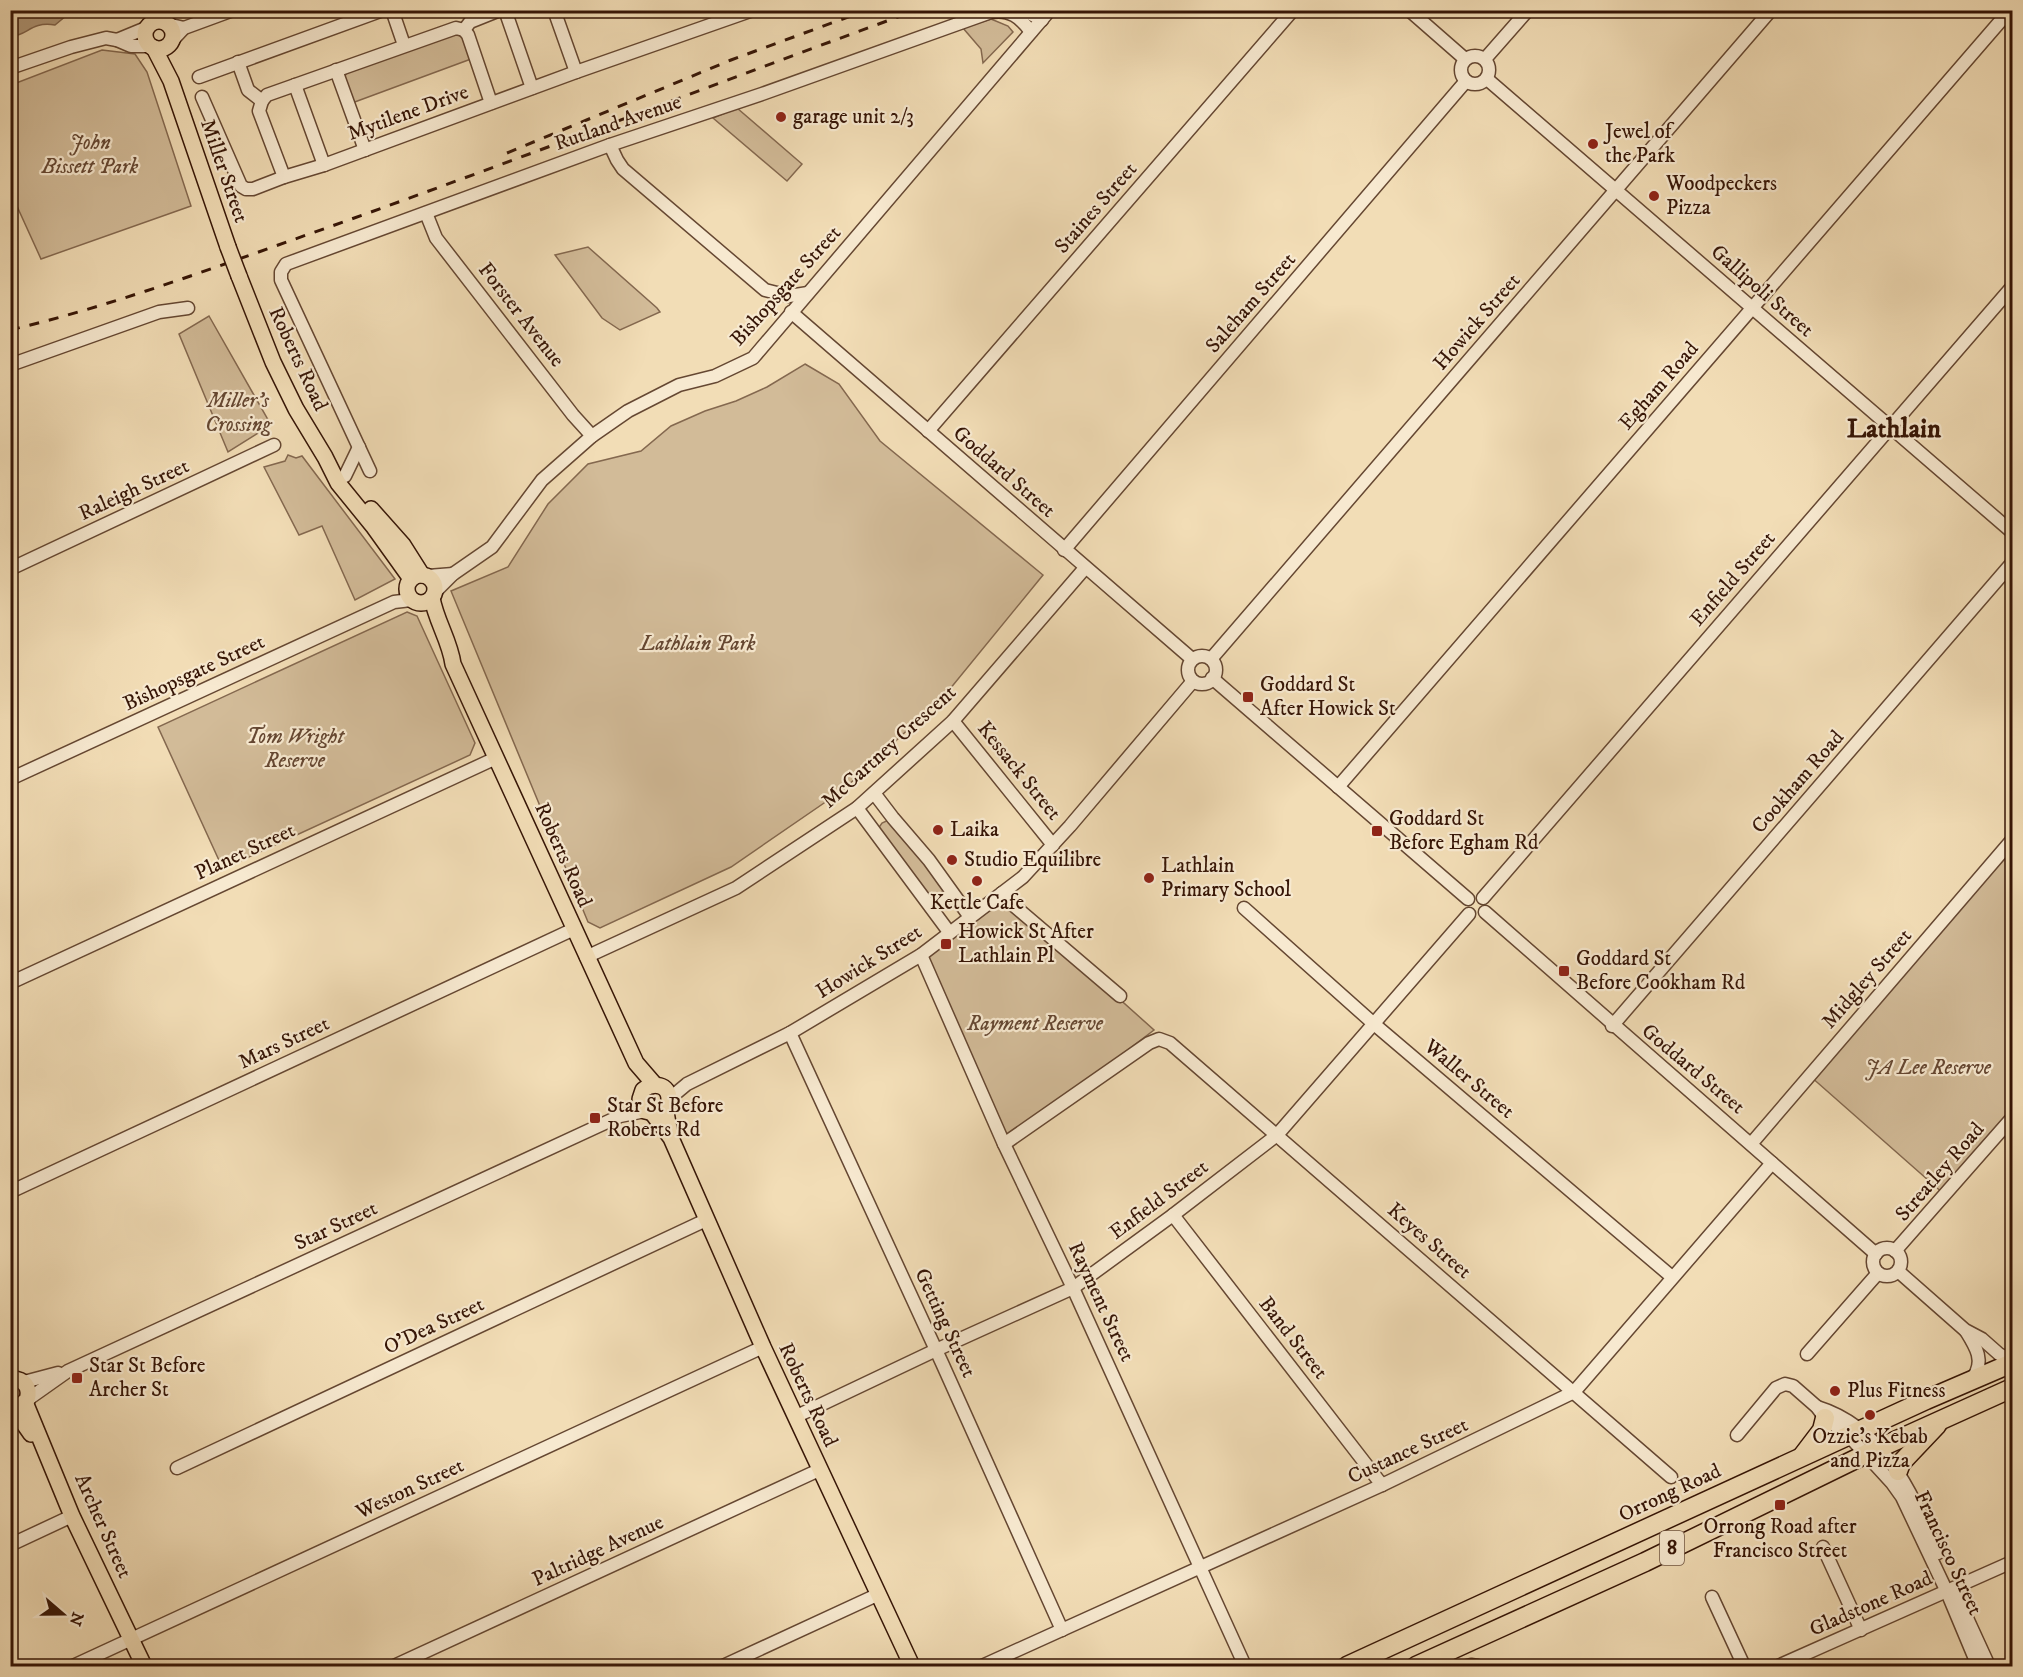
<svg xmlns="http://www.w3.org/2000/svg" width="2023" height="1677" viewBox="0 0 2023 1677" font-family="'IM FELL DW Pica',serif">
<rect width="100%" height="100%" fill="#f2ddb6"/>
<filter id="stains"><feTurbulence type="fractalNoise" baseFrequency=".00333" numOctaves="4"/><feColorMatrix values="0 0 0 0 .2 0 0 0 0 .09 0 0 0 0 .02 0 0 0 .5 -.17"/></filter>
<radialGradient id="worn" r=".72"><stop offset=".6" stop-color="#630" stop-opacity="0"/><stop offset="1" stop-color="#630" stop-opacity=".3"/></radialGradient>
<g fill="#d2bb98" stroke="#84684f" stroke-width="1.5">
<path d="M991,19l17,7 5,6 -30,31 -2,-14 -18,-21z"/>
<path d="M455,33l8,4 8,22 -119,44 -9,-24 5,-8z"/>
<path d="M102,50l33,4 12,18 44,134 -150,53 -30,-66v-108z"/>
<path d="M737,108l65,56 -15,17 -74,-63z"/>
<path d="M588,247l69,61 3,4 -40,18 -18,-12 -47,-63z"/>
<path d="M209,316l62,109 -43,27 -49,-118z"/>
<path d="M805,364l34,20 41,57 163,134 -98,120 -102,95 -112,77 -131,61 -12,-6 -137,-331 57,-24 40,-63 40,-40 53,-13 30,-25 34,-15 31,-10 31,-14z"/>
<path d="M288,455l8,3 6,-2 93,123 -40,21 -33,-74 -23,9 -35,-68 21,-6z"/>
<path d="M407,612l10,4 58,127 -5,12 -247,114 -65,-142z"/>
<path d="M893,818l59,76 -21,13 -56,-74 7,-10z"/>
<path d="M2012,840v278l-67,77 -135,-119z"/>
<path d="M1008,899l146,131 -150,114 -83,-189z"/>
</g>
<path fill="#b2997a" stroke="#80644c" stroke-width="1.5" d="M10,11l62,-1v1l-17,14c-25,-4 -27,11 -44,11z"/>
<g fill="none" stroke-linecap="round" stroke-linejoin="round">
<g stroke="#654732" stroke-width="15">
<g id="minor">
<path d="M392,10l12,35"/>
<path d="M505,10l27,78"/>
<path d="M554,10l22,62"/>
<path d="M1023,10l19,10"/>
<path d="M1409,10l56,49"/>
<path d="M167,24l17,4"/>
<path d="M464,30l4,5 23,68"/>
<path d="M117,40l29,-12"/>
<path d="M171,42l13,-14 49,-18"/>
<circle cx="1475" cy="70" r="14"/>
<path d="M1485,59l43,-49"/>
<path d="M238,62l10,28 14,11 -3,10 25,66"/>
<path d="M10,68l61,-21 35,-9 11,2 14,6h18"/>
<path d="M336,70l29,80"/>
<path d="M199,77l184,-67"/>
<path d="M1487,79l525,453"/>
<path d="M295,85l29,80"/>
<path d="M202,97l39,89 5,3h7l31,-12 40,-12 252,-93 177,-62"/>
<path d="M262,101l5,-6 189,-67 8,2 6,-8 30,-12"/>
<path d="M610,145l7,15 6,9 142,121 24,6 19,-3"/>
<path d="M426,213l10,25 137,177 19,21"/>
<path d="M791,312l401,347"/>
<path d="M10,365l149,-53 29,-4"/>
<path d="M928,431l365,-421"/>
<path d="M370,471l-89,-191v-8l5,-8 324,-119 152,-51 229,-82c19,-3 29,5 40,20"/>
<path d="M345,476l14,-29"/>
<path d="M1064,550l402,-469"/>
<path d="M10,569l264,-124"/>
<path d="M428,576l25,-2"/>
<path d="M435,592l18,-18 39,-27 50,-67 50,-44 36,-25 51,-26 36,-9 38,-18 297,-348"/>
<circle cx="1202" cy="670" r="14"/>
<path d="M1211,659l560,-649"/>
<path d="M1212,678l256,221"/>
<path d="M953,721l100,124"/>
<path d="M10,779l384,-177 17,-2"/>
<path d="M1338,787l672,-777"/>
<path d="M874,793l19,25 36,42 41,57"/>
<path d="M857,808l92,124"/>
<path d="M1002,893l10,11 108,92"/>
<path d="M1483,898l529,-611"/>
<path d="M931,907l21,-13"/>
<path d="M1244,908l130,116 298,253"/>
<path d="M1485,912l391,342"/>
<path d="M921,955l83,189 69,144 172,378"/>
<path d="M586,957l150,-69 121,-80 96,-87 132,-153"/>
<path d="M10,983l486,-225"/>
<path d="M1612,1026l400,-463"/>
<path d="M790,1033l152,330 120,267"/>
<path d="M669,1099l18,-15 103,-51 131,-78 102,-78 47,-51 123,-145"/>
<path d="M1004,1144l145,-101 10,-4 11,4 501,434"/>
<path d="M1751,1144l261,-304"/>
<path d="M10,1192l564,-263"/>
<path d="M1173,1215l209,270"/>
<circle cx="1887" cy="1262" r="14"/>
<path d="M1895,1251l117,-133"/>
<path d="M1898,1271l67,59 17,9 17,15 13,7"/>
<path d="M1966,1331c10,16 19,30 7,47"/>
<path d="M1807,1354l71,-81"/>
<path d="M24,1382l34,-9"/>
<path d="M27,1400l41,-29 552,-255 25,-5"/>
<path d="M1817,1407c68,21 95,87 121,146"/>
<path d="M797,1416l139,-66 137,-62 100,-73 104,-80 192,-221"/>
<path d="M1737,1435l39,-47 9,-4 8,2 24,21 8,11 24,18 43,47 10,14 45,95 31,74"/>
<path d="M177,1468l529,-248"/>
<path d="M10,1545l62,-29"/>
<path d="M1823,1547l38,83"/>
<path d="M1956,1594l33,72"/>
<path d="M1712,1597l32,69"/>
<path d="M73,1666l690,-319"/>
<path d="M394,1666l425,-196"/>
<path d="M723,1666l156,-72"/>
<path d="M982,1666l400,-181 192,-93 198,-229"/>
<path d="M1467,1666l4,-1 7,1"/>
<path d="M1778,1666l234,-104"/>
</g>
</g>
<g stroke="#361506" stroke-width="18">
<g id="major">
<circle cx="159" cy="35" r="14"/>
<path d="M154,48l17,33 57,166"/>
<path d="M239,276l34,86 23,47 29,48 13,26 35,43 38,53"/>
<path d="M371,509l32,36 19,30"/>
<circle cx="421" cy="589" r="14"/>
<path d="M432,598c4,23 18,43 21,66l183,399 19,22"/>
<path d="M666,1108l-8,6 -13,-3 -5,-12 3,-9c10,-8 26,-6 26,9 0,4 -2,7 -3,10 0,7 3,17 4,25"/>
<path d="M653,1114l18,24 92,209 149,319"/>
<path d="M10,1379c14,-1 21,8 17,21l-8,7"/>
<path d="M25,1402l47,114 72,150"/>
<path d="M12,1407l19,27"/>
</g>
</g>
<g stroke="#361506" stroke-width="21">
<g id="highway">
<path d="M1803,1455l19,-25 3,-12"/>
<path d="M1898,1471l3,-8 36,-38"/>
<path d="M1347,1666l579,-266 86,-37"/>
<path d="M1416,1666l229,-104 221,-108 146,-66"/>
</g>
</g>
<use href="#minor" stroke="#f7e9d0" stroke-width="12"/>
<use href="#major" stroke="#f2ddb6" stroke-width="15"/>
<use href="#highway" stroke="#f2ddb6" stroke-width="18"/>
<g stroke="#361506" stroke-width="3" stroke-dasharray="10 10" stroke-linecap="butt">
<path d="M507,153l224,-93 136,-50"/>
<path d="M10,330c110,-26 216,-67 322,-104 196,-70 390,-145 585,-216"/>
</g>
<g stroke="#361506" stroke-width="18" stroke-linecap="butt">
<path id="major-bridge" d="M228,247l11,29"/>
</g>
<use href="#major-bridge" stroke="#f2ddb6" stroke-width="15"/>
</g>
<g fill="#8f2418" stroke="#f7e9d0" stroke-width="2">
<circle cx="781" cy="117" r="6"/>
<circle cx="1593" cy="144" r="6"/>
<circle cx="1654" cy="196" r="6"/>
<rect x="1242" y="691" width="12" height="12" rx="3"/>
<circle cx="938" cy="830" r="6"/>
<rect x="1371" y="825" width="12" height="12" rx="3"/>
<circle cx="952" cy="860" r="6"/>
<circle cx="1149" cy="878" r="6"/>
<circle cx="977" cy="881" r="6"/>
<rect x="940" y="938" width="12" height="12" rx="3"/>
<rect x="1558" y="965" width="12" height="12" rx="3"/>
<rect x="589" y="1112" width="12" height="12" rx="3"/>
<rect x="71" y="1372" width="12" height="12" rx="3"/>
<circle cx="1835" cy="1391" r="6"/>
<circle cx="1870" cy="1415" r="6"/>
<rect x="1774" y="1499" width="12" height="12" rx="3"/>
</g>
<g text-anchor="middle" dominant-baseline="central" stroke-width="4.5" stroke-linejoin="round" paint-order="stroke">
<rect fill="#f7e9d0" stroke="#705543" stroke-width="1.5" x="1660" y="1531" width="24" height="34" rx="4.5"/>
<g font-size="20" font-weight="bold" fill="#361506">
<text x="1672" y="1548">8</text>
</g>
<g font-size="21" fill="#361506" stroke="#f7e9d0">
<text transform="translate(408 113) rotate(-20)">Mytilene Drive</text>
<text transform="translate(618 123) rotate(-19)">Rutland Avenue</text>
<text transform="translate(224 171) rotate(71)">Miller Street</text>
<text transform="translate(1096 208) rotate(-49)">Staines Street</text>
<text transform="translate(786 286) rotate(-48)">Bishopsgate Street</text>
<text transform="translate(1762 291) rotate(41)">Gallipoli Street</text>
<text transform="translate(1251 303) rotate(-49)">Saleham Street</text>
<text transform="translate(521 315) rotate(52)">Forster Avenue</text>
<text transform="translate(1477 322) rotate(-49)">Howick Street</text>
<text transform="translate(298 359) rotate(65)">Roberts Road</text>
<text transform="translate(1659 386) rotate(-49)">Egham Road</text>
<text transform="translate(1004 472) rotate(41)">Goddard Street</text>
<text transform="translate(134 490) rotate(-25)">Raleigh Street</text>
<text transform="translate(1733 579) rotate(-49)">Enfield Street</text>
<text transform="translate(194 673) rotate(-25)">Bishopsgate Street</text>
<text transform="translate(889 747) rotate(-42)">McCartney Crescent</text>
<text transform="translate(1019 771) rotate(51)">Kessack Street</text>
<text transform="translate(1798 782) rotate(-49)">Cookham Road</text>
<text transform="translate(245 852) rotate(-25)">Planet Street</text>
<text transform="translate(563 855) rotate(66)">Roberts Road</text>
<text transform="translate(869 962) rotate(-32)">Howick Street</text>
<text transform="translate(1867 979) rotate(-49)">Midgley Street</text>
<text transform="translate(284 1043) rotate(-25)">Mars Street</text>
<text transform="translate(1693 1069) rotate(40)">Goddard Street</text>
<text transform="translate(1469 1079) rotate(40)">Waller Street</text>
<text transform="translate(1940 1172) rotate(-49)">Streatley Road</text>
<text transform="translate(1159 1200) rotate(-37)">Enfield Street</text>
<text transform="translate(336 1226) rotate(-25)">Star Street</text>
<text transform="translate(1429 1241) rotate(41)">Keyes Street</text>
<text transform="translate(1101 1302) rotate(65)">Rayment Street</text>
<text transform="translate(945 1323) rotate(65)">Getting Street</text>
<text transform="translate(434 1326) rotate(-25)">O'Dea Street</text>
<text transform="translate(1293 1338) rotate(52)">Band Street</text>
<text transform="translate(808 1395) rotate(65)">Roberts Road</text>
<text transform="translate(1408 1451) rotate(-25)">Custance Street</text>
<text transform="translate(410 1489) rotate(-25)">Weston Street</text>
<text transform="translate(1670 1493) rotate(-25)">Orrong Road</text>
<text transform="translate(103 1526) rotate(66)">Archer Street</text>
<text transform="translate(598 1551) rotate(-25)">Paltridge Avenue</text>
<text transform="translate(1948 1553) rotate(65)">Francisco Street</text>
<text transform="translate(1871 1604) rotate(-24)">Gladstone Road</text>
</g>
<g font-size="21" fill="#361506" stroke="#f7e9d0" text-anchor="start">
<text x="793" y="117">garage unit 2/3</text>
<text x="1605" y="132">Jewel of<tspan x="1605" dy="24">the Park</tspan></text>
<text x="1666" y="184">Woodpeckers<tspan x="1666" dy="24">Pizza</tspan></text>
<text x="1260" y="685">Goddard St<tspan x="1260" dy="24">After Howick St</tspan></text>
<text x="1389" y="819">Goddard St<tspan x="1389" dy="24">Before Egham Rd</tspan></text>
<text x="950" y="830">Laika</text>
<text x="964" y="860">Studio Equilibre</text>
<text x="1161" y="866">Lathlain<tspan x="1161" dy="24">Primary School</tspan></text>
<text x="977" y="903" text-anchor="middle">Kettle Cafe</text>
<text x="958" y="932">Howick St After<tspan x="958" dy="24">Lathlain Pl</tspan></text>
<text x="1576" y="959">Goddard St<tspan x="1576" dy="24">Before Cookham Rd</tspan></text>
<text x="607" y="1106">Star St Before<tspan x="607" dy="24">Roberts Rd</tspan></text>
<text x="89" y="1366">Star St Before<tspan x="89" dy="24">Archer St</tspan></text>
<text x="1847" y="1391">Plus Fitness</text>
<text x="1870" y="1437" text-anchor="middle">Ozzie's Kebab<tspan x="1870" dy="24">and Pizza</tspan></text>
<text x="1780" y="1527" text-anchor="middle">Orrong Road after<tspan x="1780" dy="24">Francisco Street</tspan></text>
</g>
<g font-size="21" font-style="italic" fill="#654732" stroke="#f7e9d0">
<text x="90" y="143">John<tspan x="90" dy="24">Bissett Park</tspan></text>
<text x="238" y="401">Miller's<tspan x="238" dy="24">Crossing</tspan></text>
<text x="698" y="644">Lathlain Park</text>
<text x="295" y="737">Tom Wright<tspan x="295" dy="24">Reserve</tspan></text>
<text x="1035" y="1024">Rayment Reserve</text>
<text x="1928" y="1068">JA Lee Reserve</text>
</g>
<g font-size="27" font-weight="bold" fill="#361506" stroke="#f7e9d0">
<text x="1894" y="429">Lathlain</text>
</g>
</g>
<rect width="2023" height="1677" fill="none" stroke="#f2ddb6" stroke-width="36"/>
<rect x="12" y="12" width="1999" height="1653" fill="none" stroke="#361506" stroke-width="3"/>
<rect x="18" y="18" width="1987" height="1641" fill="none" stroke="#361506" stroke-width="1.5"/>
<g transform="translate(63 1614) rotate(110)" stroke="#f7e9d0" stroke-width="4.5" paint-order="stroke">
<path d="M0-4.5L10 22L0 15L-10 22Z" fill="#361506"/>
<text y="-9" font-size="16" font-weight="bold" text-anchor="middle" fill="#361506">N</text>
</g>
<rect width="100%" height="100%" filter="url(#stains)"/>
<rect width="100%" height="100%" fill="url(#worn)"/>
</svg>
